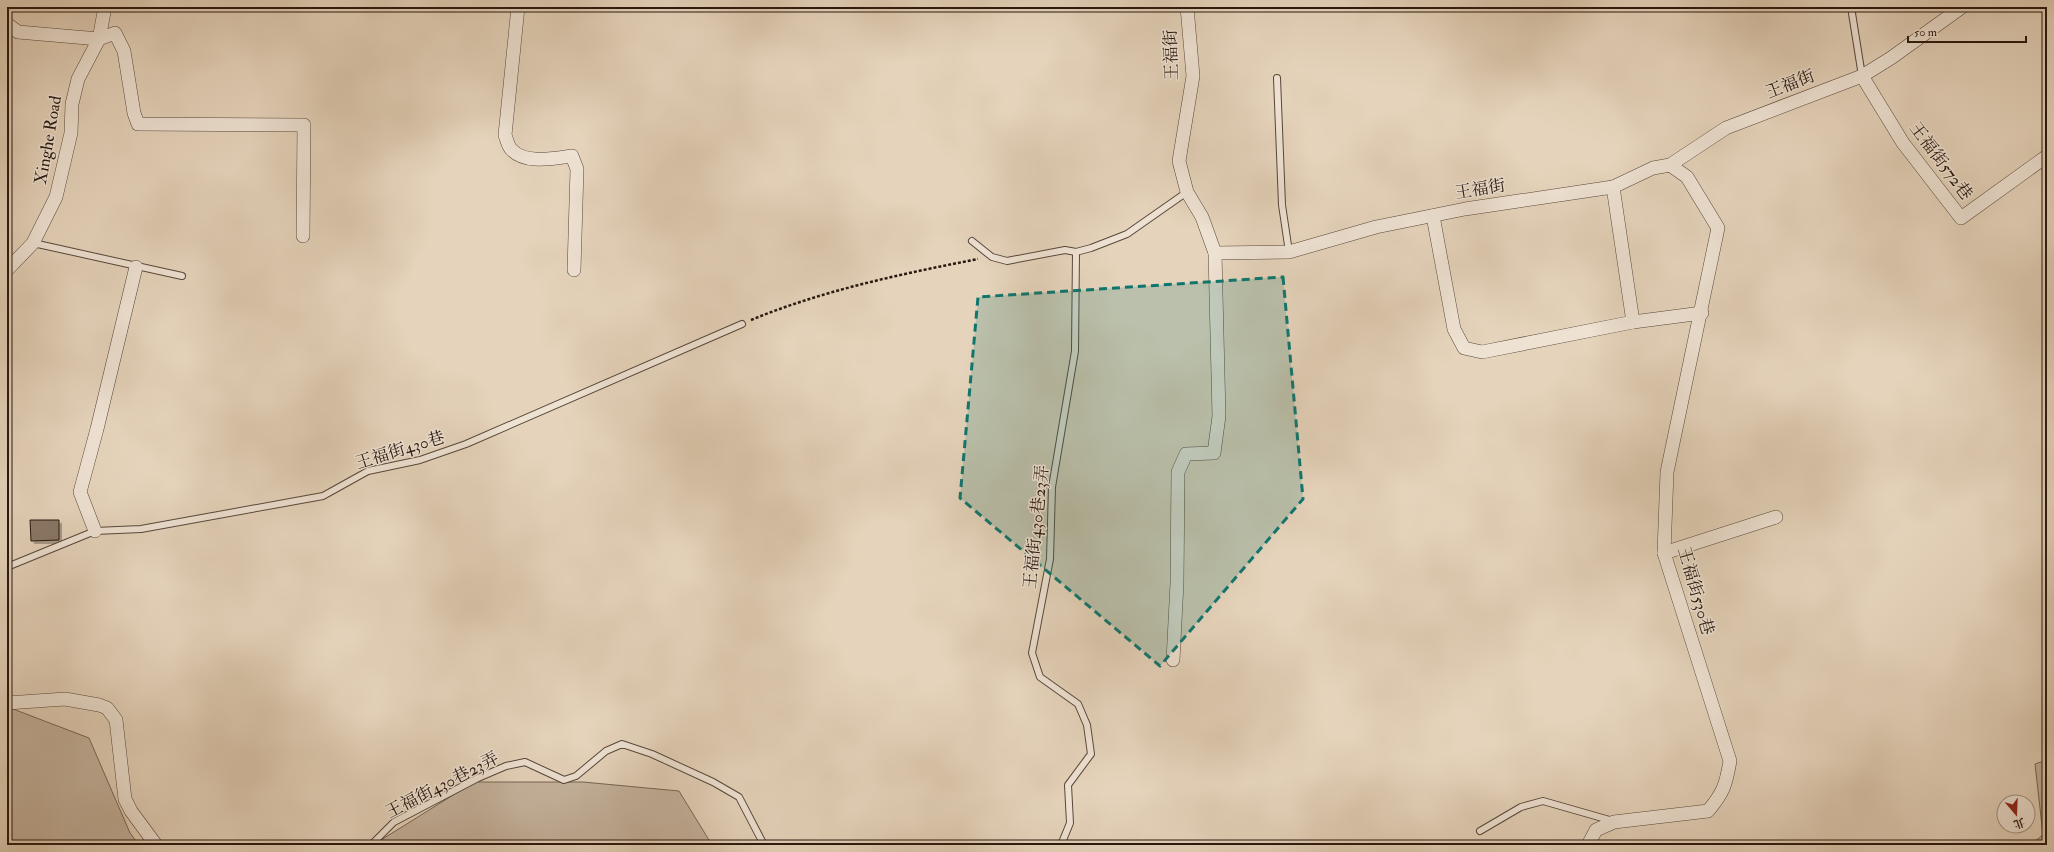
<svg xmlns="http://www.w3.org/2000/svg" width="2054" height="852" viewBox="0 0 2054 852" font-family="'IM FELL Double Pica','Noto Serif TC',serif">
<defs>
<filter id="shadow"><feDropShadow dx="3.5" dy="3.5" stdDeviation="0" flood-color="#0004"/></filter>
</defs>
<rect width="100%" height="100%" fill="#e5d3bb"/>
<filter id="stains"><feTurbulence type="fractalNoise" baseFrequency=".005" numOctaves="4"/><feColorMatrix values="0 0 0 0 .2 0 0 0 0 .09 0 0 0 0 .02 0 0 0 .5 -.17"/></filter>
<radialGradient id="worn" r=".72"><stop offset=".6" stop-color="#630" stop-opacity="0"/><stop offset="1" stop-color="#630" stop-opacity=".3"/></radialGradient>
<g fill="#c5b39e" stroke="#776656">
<path d="M13,709l76,29 41,95 9,12h-132v-133z"/>
<path d="M2047,760v85h-17l13,-10 -8,-71z"/>
<path d="M474,782h109l96,9 33,54h-327l-4,-5z"/>
</g>
<path fill="#8b7968" stroke="#29180f" filter="url(#shadow)" d="M30,520h29v20l-28,1z"/>
<g fill="none" stroke-linecap="round" stroke-linejoin="round">
<g stroke="#58473a" stroke-width="8">
<g id="service">
<path d="M1851,7l11,69"/>
<path d="M1277,78l5,127 7,47"/>
<path d="M972,241l20,16 15,4 58,-11 11,2 15,-4 36,-14 60,-42"/>
<path d="M33,243l149,33"/>
<path d="M7,567l88,-36 46,-2 182,-33 45,-25 52,-11 46,-16 276,-120"/>
<path d="M1480,831l41,-24 22,-6 70,20"/>
<path d="M371,845l23,-23 84,-44 28,-12 19,-4 39,18 12,-4 30,-25 16,-7 30,10 61,28 26,15 25,48"/>
<path d="M1061,845l9,-22 -2,-38 23,-31 -4,-29 -9,-21 -38,-27 -8,-24 18,-94 2,-72 23,-136 1,-99"/>
</g>
</g>
<g stroke="#58473a" stroke-width="14">
<g id="minor">
<path d="M518,7l-13,128c2,5 3,11 6,14 14,16 43,9 61,7l5,13 -3,101"/>
<path d="M7,24l11,8 81,7 16,-6 9,18 10,62 4,11 166,1 -1,111"/>
<path d="M1862,76l41,67 58,75 86,-62"/>
<path d="M1613,187l20,135"/>
<path d="M1433,216l21,113 10,19 18,4 151,-30 69,-9"/>
<path d="M1215,253l74,-1 87,-25 89,-18 148,-22 40,-19 17,-3 56,-37 136,-52 29,-18 71,-51"/>
<path d="M7,270l26,-27 23,-46 15,-64 1,-29 6,-25 21,-40 6,-32"/>
<path d="M95,531l-15,-39 17,-63 39,-162"/>
<path d="M1664,553l112,-36"/>
<path d="M1173,660l4,-77 1,-111 8,-18 28,-1 5,-37 -4,-163 -13,-36 -15,-25 -8,-31 14,-85 -6,-69"/>
<path d="M7,703l58,-4 34,6 8,3 9,12 9,79 6,12 25,34"/>
<path d="M1588,845l8,-15 18,-8 94,-11c16,-19 18,-27 22,-50l-66,-208 3,-81 51,-244 -31,-51 -17,-12"/>
</g>
</g>
<path stroke="#29180f" stroke-width="2.5" stroke-dasharray="3 2" stroke-linecap="butt" d="M751,320c73,-30 150,-46 227,-61"/>
<use href="#service" stroke="#eee2d3" stroke-width="6"/>
<use href="#minor" stroke="#eee2d3" stroke-width="13"/>
</g>
<path fill="#0f766e" fill-opacity="0.2" stroke="#0f766e" stroke-width="3" stroke-dasharray="8 5" stroke-linejoin="round" d="M1283,277l20,222 -143,167 -200,-168 18,-201z"/>
<g text-anchor="middle" dominant-baseline="central" stroke-width="3" stroke-linejoin="round" paint-order="stroke">
<g font-size="17" fill="#29180f" stroke="#eee2d3">
<text transform="translate(1171 55) rotate(-92)">王福街</text>
<text transform="translate(1790 84) rotate(-21)">王福街</text>
<text transform="translate(48 140) rotate(-80)">Xinghe Road</text>
<text transform="translate(1941 161) rotate(53)">王福街572巷</text>
<text transform="translate(1480 189) rotate(-9)">王福街</text>
<text transform="translate(400 450) rotate(-17)">王福街430巷</text>
<text transform="translate(1036 527) rotate(-84)">王福街430巷23弄</text>
<text transform="translate(1696 591) rotate(74)">王福街530巷</text>
<text transform="translate(442 785) rotate(-27)">王福街430巷23弄</text>
</g>
</g>
<rect width="2054" height="852" fill="none" stroke="#e5d3bb" stroke-width="24"/>
<rect x="8" y="8" width="2038" height="836" fill="none" stroke="#29180f" stroke-width="2"/>
<rect x="12" y="12" width="2030" height="828" fill="none" stroke="#29180f"/>
<g transform="translate(2016 814) rotate(161)"><circle r="19" fill="#eee2d3" stroke="#9f9185"/>
<path d="M0-3L7 15L0 10L-7 15Z" fill="#8f2418"/>
<text y="-6" font-size="11" font-weight="bold" text-anchor="middle" fill="#29180f">北</text>
</g>
<path d="M1908 36v6h118v-6" fill="none" stroke="#29180f" stroke-width="2"/>
<text x="1914" y="36" font-size="12" fill="#29180f" stroke="#eee2d3" stroke-width="3" paint-order="stroke">50 m</text>
<rect width="100%" height="100%" filter="url(#stains)"/>
<rect width="100%" height="100%" fill="url(#worn)"/>
</svg>
